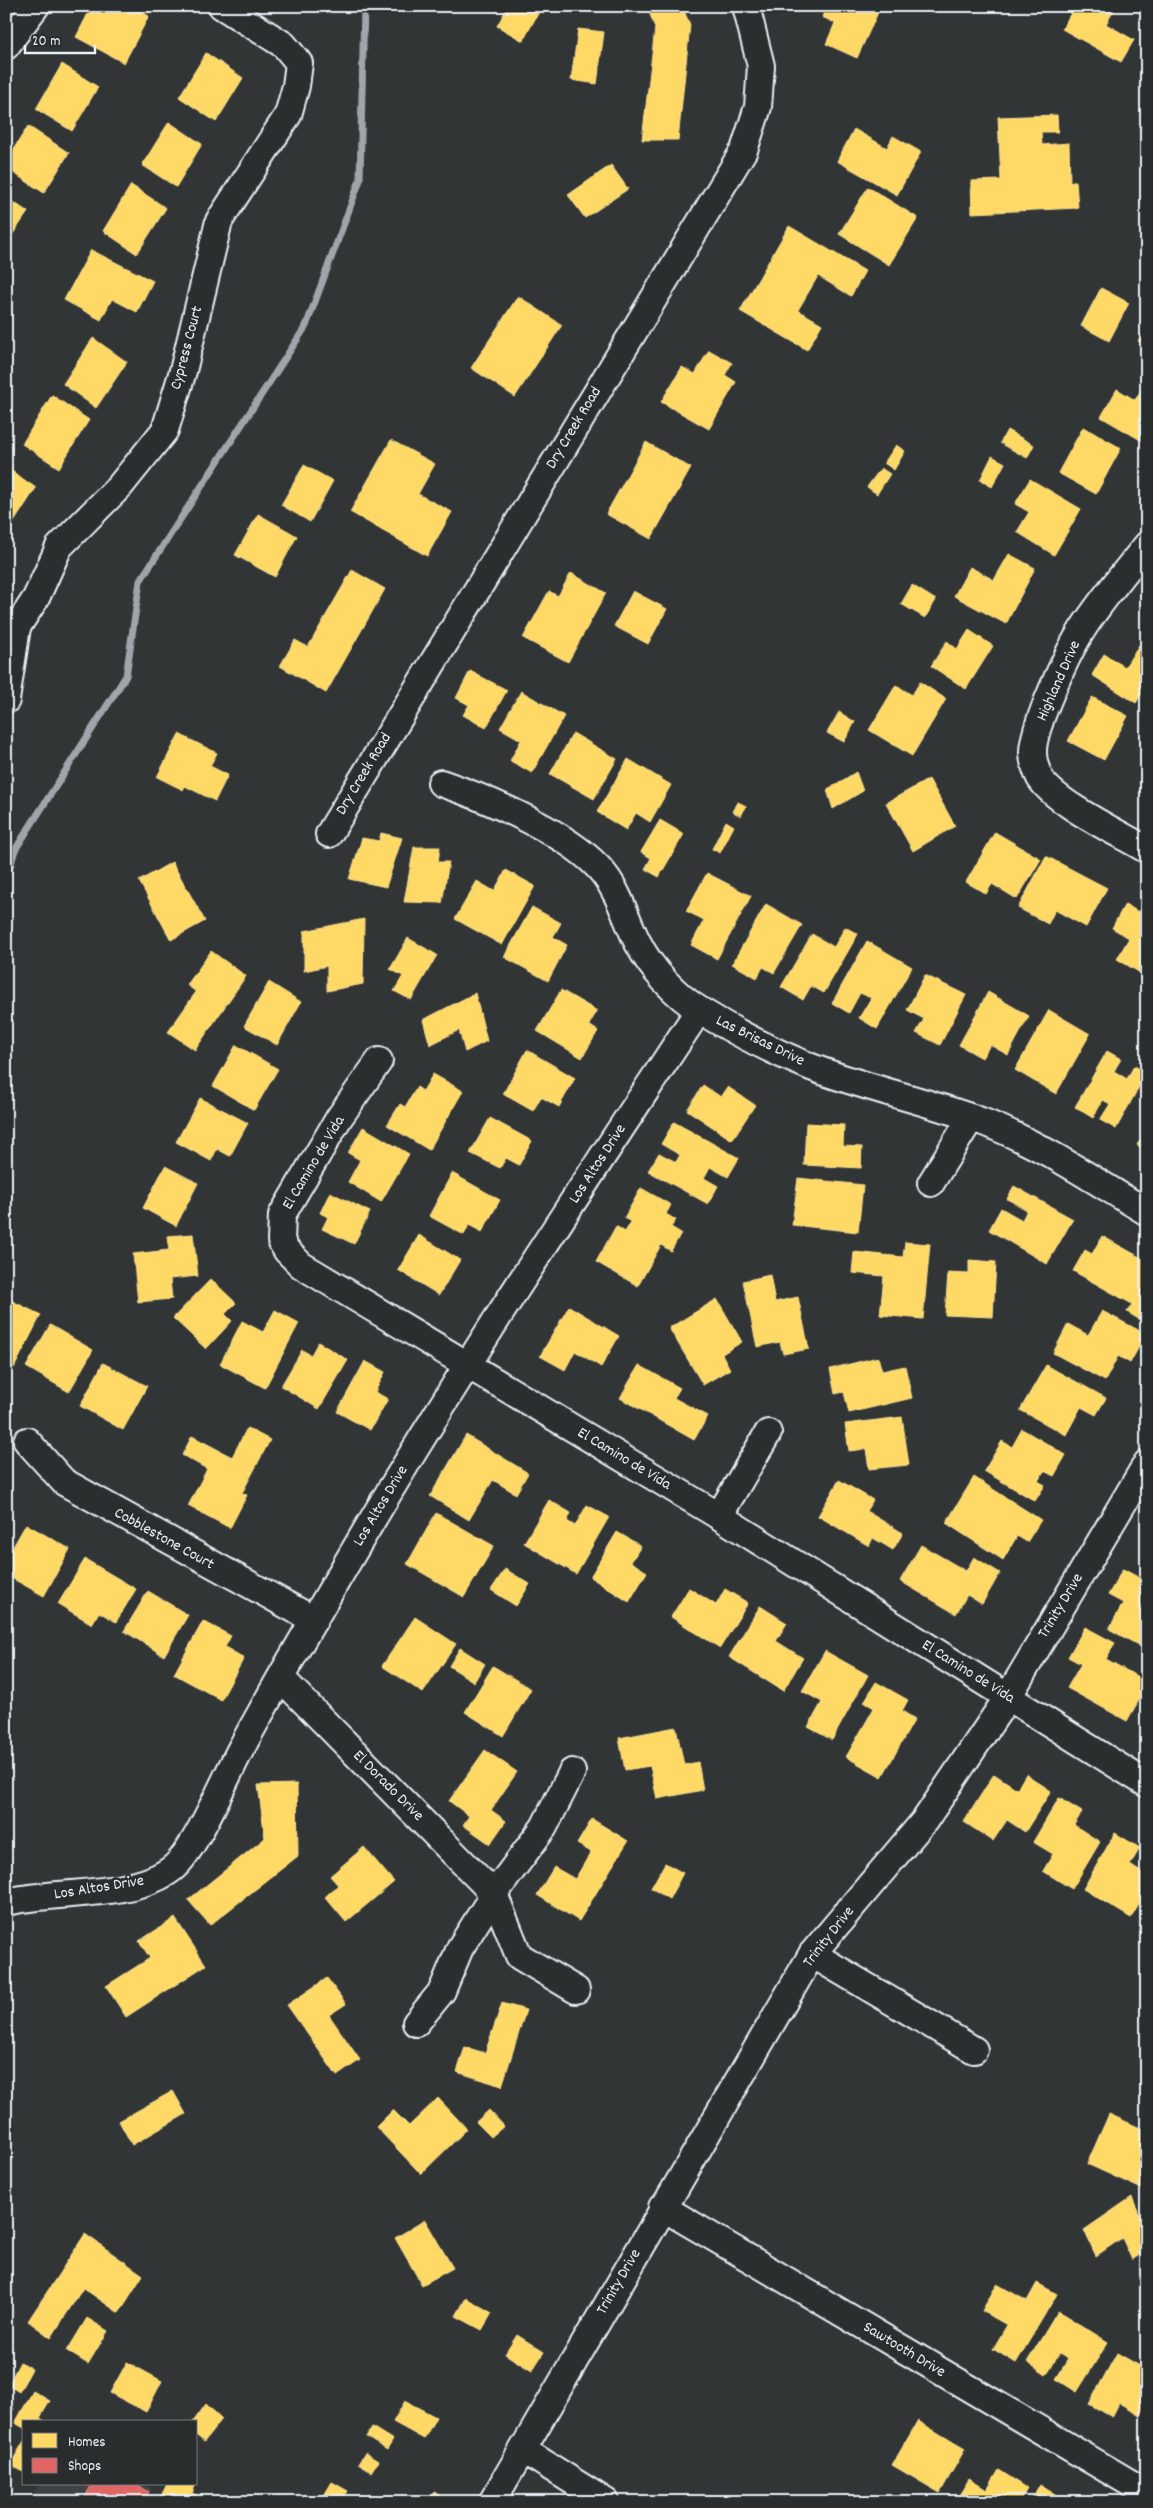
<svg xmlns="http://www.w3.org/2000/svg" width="1153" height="2508" viewBox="0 0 1153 2508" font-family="Dekko,sans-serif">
<rect width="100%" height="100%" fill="#323536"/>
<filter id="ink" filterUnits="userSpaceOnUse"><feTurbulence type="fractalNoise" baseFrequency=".02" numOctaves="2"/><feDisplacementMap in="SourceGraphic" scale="10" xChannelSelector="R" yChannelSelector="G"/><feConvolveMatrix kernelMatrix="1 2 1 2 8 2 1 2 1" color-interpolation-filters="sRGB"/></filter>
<g filter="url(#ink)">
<path fill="#3f4244" d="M39,2484h106l7,5 -8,13h-116z"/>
<g fill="#ffd966" stroke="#f8e092">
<path d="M92,6h40l17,10 -25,47 -48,-26z"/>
<path d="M508,6h25l7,4 -17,31 -26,-15z"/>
<path d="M647,6h35l8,19 -12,115h-36l13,-112z"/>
<path d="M827,6h54l-24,52 -31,-14 9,-21 -13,-6z"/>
<path d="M1065,6h51l-10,18 28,16 -13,22 -59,-33 9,-16 -8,-4z"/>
<path d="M578,29l26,3 -7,52 -26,-4z"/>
<path d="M206,53l37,25 -27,44 -37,-25z"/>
<path d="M62,64l36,23 -26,44 -36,-22z"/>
<path d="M1057,115l1,17h-17l1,13 27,-2 1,39 6,-1 2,27 -106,5 -1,-32 30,-1 -3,-63z"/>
<path d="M169,122l33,22 -26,43 -34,-22z"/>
<path d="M28,126l41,27 -25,40 -38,-25v-7z"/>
<path d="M854,129l33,19 6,-12 28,16 -24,43 -60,-34z"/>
<path d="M611,165l17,24 -43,29 -17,-23z"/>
<path d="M131,185l35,23 -29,46 -34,-23z"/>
<path d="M868,187l50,31 -29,47 -50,-31z"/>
<path d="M6,197l22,15 -22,32z"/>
<path d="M789,226l76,45 -14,25 -33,-20 -20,34 24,14 -15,26 -67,-39z"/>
<path d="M91,250l62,31 -16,31 -25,-13 -11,21 -37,-20z"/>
<path d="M1101,288l28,15 -20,38 -28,-15z"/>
<path d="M518,296l44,29 -47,72 -44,-29z"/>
<path d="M1147,327v19l-9,-5z"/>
<path d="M93,338l34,24 -31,46 -33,-24z"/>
<path d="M709,350l23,13 -7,12 11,7 -27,47 -48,-27 21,-35 13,7z"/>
<path d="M1147,380v58l-3,4 -43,-25 16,-28 18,11z"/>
<path d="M52,395l37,25 -30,48 -37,-24z"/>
<path d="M1083,427l38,21 -25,46 -38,-21z"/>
<path d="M1007,430l27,15 -7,13 -27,-15z"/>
<path d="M391,440l44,24 -17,30 34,18 -25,44 -77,-44z"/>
<path d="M646,442l45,26 -40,71 -45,-25z"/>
<path d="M896,445l9,6 -11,19 -10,-7z"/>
<path d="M992,456l13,7 -13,24 -12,-7z"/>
<path d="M304,465l29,16 -23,41 -29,-17z"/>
<path d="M6,467l30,21 -24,37 -6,-4z"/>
<path d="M881,468l9,6 -13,20 -10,-7z"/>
<path d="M1030,479l51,30 -27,46 -37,-23 12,-20 -14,-8z"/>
<path d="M258,514l39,22 -22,41 -40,-22z"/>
<path d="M1009,554l26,14 -29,56 -52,-28 16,-29 24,13z"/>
<path d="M352,570l33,19 -59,104 -46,-27 15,-26 13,7z"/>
<path d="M571,573l35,20 -38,69 -45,-24 26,-47 9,5z"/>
<path d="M912,585l24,15 -11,18 -24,-14z"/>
<path d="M633,591l34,18 -19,35 -34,-18z"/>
<path d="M1147,596v15l-6,-3z"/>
<path d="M969,630l24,16 -27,43 -35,-23 16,-25 10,8z"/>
<path d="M1141,642l6,4v40l-11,17 -44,-28 12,-21 21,13z"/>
<path d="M470,671l37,19 -21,38 -23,-13 6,-10 -13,-7z"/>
<path d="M920,682l26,17 -34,57 -43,-26 27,-45 16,10z"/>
<path d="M521,691l43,25 -32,57 -22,-12 11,-21 -21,-12z"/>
<path d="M1092,697l36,19 -24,44 -36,-19z"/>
<path d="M839,712l16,10 -11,20 -17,-9z"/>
<path d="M573,733l44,26 -23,40 -44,-25z"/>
<path d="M179,734l38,19 -7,13 18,9 -13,26 -30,-15 -2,4 -26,-13z"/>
<path d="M628,759l43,26 -21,37 -14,-9 -10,17 -29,-18z"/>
<path d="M856,772l7,19 -30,18 -6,-19z"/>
<path d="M929,779l26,47 -42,25 -27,-48z"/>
<path d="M738,802l8,4 -5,10 -8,-4z"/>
<path d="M660,820l24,14 -25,43 -14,-8 6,-11 -10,-6z"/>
<path d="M726,821l8,5 -14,27 -8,-4z"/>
<path d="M995,832l46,27 -24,40 -25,-15 -6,10 -20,-12z"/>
<path d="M381,833l21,5 -16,49 -37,-8 13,-41 17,3z"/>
<path d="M414,847h26l-2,15h11l-7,41 -38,-1z"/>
<path d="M1046,856l61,32 -21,39 -31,-17 -7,14 -30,-16z"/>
<path d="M172,862l33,59 -34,19 -32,-59z"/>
<path d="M506,870l29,16 -33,59 -47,-26 22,-38 17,10z"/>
<path d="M707,873l44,23 -34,63 -26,-14 13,-25 -18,-9z"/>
<path d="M766,904l36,21 -28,48 -11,-6 -6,11 -25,-14z"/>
<path d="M1125,904l22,13v60l-30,-18 12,-21 -17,-10z"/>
<path d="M532,907l29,16 -8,14 14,8 -19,36 -44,-24z"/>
<path d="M364,919l-1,65 -36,7v-25l-23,5v-40z"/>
<path d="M845,927l13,7 -34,59 -13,-7 -8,14 -22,-13 31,-53 22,13z"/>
<path d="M408,938l29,17 -26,45 -17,-9 9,-15 -13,-7z"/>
<path d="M867,941l45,26 -35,62 -18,-11 12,-20 -11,-5 -11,20 -17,-10z"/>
<path d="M211,951l35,25 -51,74 -27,-18 28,-40 -9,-7z"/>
<path d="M925,975l41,20 -26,50 -24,-12 8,-14 -17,-9z"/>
<path d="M269,982l32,20 -24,43 -33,-19z"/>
<path d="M561,990l36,21 -8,14 9,6 -16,27 -45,-27z"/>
<path d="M988,992l41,24 -21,39 -18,-10 -8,13 -23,-13z"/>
<path d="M475,993l12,48 -22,11 -6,-22 -29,15 -7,-25z"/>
<path d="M1049,1010l41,24 -34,60 -41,-24z"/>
<path d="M236,1045l42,24 -24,41 -41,-24z"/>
<path d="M527,1050l48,28 -16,29 -18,-10 -8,14 -30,-17z"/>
<path d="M1107,1051l14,8 -7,12 13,8 7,-13 13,6 -31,57 -16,-9 10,-16 -7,-4 -10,18 -18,-11z"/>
<path d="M433,1074l30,17 -34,59 -42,-25 13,-21 5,3 12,-20 6,4z"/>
<path d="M703,1085l18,12 7,-10 27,18 -23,35 -45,-30z"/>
<path d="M200,1098l48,25 -18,33 -13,-7 -6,12 -35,-19z"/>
<path d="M490,1118l42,23 -13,24 -13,-7 -6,10 -30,-15z"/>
<path d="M674,1122l65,36 -11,19 -18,-10 -6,11 14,8 -10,18 -60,-33 11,-18 17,9 4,-7 -19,-11z"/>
<path d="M806,1123l38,2 -1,21 19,1 -1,21 -57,-3z"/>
<path d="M363,1127l46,27 -28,48 -33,-20 12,-22 -12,-7z"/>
<path d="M1147,1130v21l-10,-6z"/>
<path d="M165,1166l33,17 -22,43 -33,-18z"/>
<path d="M452,1173l48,27 -18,32 -13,-7 -5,10 -35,-19z"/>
<path d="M798,1178l65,7 -5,47 -66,-7z"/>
<path d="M1014,1186l59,33 -26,45 -58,-34 12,-22 21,12 5,-10 -20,-11z"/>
<path d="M641,1188l30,17 -5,9 10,6 -5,7 10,6 -10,18 -10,-6 -23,41 -42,-24 20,-36 9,6 6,-10 -7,-4z"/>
<path d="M330,1192l40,20 -16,32 -32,-15 6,-12 -8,-4z"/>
<path d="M193,1234l5,42 -28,3 2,20 -34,3 -5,-48 36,-4 -2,-14z"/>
<path d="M419,1235l41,25 -21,35 -41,-25z"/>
<path d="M1102,1236l45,25 -2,62 -18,-11 5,-8 -59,-33 12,-21 7,4z"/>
<path d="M905,1242l25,2 -7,75 -43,-4 4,-39 -32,-3 2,-21 49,5z"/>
<path d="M969,1260l27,2 -3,55 -48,-2 3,-42 21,1z"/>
<path d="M770,1275l5,27 23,-5 11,52 -26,5 -3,-12 -23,5 -14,-66z"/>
<path d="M211,1279l25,24 -11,11 7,7 -26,28 -33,-31z"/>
<path d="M6,1298l35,17 -27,53 -8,-3z"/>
<path d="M717,1299l25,43 -20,12 8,15 -27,16 -34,-57z"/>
<path d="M569,1306l50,30 -18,31 -26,-16 -10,19 -25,-14z"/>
<path d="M275,1310l24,13 -34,65 -45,-24 22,-43 21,11z"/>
<path d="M1102,1311l44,23 -16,29 -12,-7 -13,25 -52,-28 15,-29 20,11z"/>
<path d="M50,1325l43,25 -24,42 -43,-25z"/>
<path d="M318,1342l30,18 -29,49 -38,-23 21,-36 9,5z"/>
<path d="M878,1357l4,14 23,-5 7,32 -63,15 -5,-21 -9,2 -5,-25z"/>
<path d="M365,1361l20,11 -10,20 13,7 -18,31 -33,-18z"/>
<path d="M103,1363l44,23 -24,44 -43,-24z"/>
<path d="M639,1365l41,23 -6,10 34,18 -14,24 -74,-42z"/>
<path d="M1046,1365l60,33 -10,17 -15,-8 -15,28 -46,-25z"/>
<path d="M902,1417l7,48 -40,4 -3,-20 -17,2 -4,-27z"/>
<path d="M247,1428l23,12 -28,53 5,2 -17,33 -42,-22 19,-37 -25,-14 10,-19 40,21z"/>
<path d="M1022,1429l44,26 -12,21 -10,-5 -6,10 7,4 -10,16 -51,-30 18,-30 10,6z"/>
<path d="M466,1435l62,38 -12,21 -23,-14 -24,40 -39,-24z"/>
<path d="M974,1477l67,43 -14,22 -10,-6 -14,24 -57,-37z"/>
<path d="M839,1480l34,20 -7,11 37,22 -10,17 -20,-12 -4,8 -51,-30z"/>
<path d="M549,1500l22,13 -4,8 8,5 12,-21 22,12 -33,57 -52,-31z"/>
<path d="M436,1513l58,33 -30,51 -57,-33z"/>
<path d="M26,1524l44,25 -26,47 -38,-21v-16z"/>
<path d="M617,1532l24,14 -10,16 16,10 -18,30 -39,-25z"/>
<path d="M921,1545l45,26 8,-14 26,16 -18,31 -15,-9 -11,19 -56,-33z"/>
<path d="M85,1559l51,30 -20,33 -17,-10 -7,12 -34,-20z"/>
<path d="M505,1569l25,15 -14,22 -25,-16z"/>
<path d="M1123,1569l24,13v68l-38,-21 14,-26 -15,-8z"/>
<path d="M689,1588l27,17 9,-16 23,14 -28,45 -49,-31z"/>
<path d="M148,1591l40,24 -24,41 -40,-25z"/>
<path d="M760,1606l27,17 -11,18 27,17 -20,33 -54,-34z"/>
<path d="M415,1617l41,27 -33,49 -41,-27z"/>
<path d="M203,1621l28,15 -6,11 19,11 -23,42 -47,-26z"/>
<path d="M1085,1627l30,16 -9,16 41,23v4l-20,35 -60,-33 14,-24 -13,-7z"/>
<path d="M460,1648l25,16 -11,18 -25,-16z"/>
<path d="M825,1651l43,24 -36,65 -24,-13 14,-25 -20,-11z"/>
<path d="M493,1666l38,23 -28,47 -38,-24z"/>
<path d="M876,1682l32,18 -6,11 13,8 -33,58 -36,-20 28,-49 -10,-6z"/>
<path d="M676,1727l8,38 14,-3 5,28 -46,9 -7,-33 -25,4 -6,-32z"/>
<path d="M485,1750l32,22 -26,38 15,11 -16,23 -27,-19 6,-9 -20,-15z"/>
<path d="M994,1774l23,15 9,-15 25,17 -26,41 -18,-12 -14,21 -29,-19z"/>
<path d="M297,1784l1,72 -88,69 -22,-25 77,-62 -7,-53z"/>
<path d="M1059,1798l23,14 -8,13 26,17 -28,47 -29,-18 10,-17 -20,-12z"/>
<path d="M592,1819l36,22 -49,80 -42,-26 17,-28 21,12 16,-27 -14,-8z"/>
<path d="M1115,1833l25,15 -10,17 17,11v15l-16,27 -48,-29z"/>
<path d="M364,1847l30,35 -48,40 -21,-25 13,-12 -8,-9z"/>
<path d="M665,1863l18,10 -14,26 -18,-11z"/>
<path d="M175,1918l31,47 -80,52 -20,-31 44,-28 -11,-17z"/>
<path d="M327,1978l19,26 -17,11 31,45 -23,16 -50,-71z"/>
<path d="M502,2003l24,7 -24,76 -45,-14 8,-25 20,6z"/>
<path d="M1147,2090v13l-7,-7z"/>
<path d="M173,2091l13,23 -54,31 -13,-24z"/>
<path d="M438,2098l29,31 -46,45 -45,-47 17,-17 16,16z"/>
<path d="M489,2110l15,16 -13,11 -15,-15z"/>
<path d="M1109,2114l38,17v53l-3,6 -57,-26z"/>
<path d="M1132,2197l12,28 3,-2v27l-15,10 -10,-22 -26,18 -12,-26z"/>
<path d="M425,2220l28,48 -31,17 -27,-47z"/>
<path d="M85,2234l58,41 -24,38 -36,-25 -32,50 -23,-17z"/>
<path d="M1037,2283l20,11 -41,69 -23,-14 14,-24 -25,-14 15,-27 30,17z"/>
<path d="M466,2298l26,15 -10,17 -26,-14z"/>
<path d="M1058,2311l50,31 -31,50 -21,-13 12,-20 -9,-5 -13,21 -19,-13z"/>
<path d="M87,2318l21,13 -20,33 -21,-13z"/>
<path d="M517,2335l27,17 -12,19 -27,-17z"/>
<path d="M1117,2353l30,17v32l-7,13 -21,-12 -7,14 -23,-13z"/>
<path d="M20,2362l12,7 -13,23 -11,-7z"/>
<path d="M127,2362l35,19 -16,31 -36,-19z"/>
<path d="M33,2391l17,10 -10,17 6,4h-22v6l-9,-5z"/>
<path d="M405,2401l31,16 -12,22 -31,-17z"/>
<path d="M6,2403l8,5 -8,14z"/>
<path d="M206,2404l16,15 -18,23 -8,-7v-13h-3z"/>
<path d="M918,2421l47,28 -25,44 -48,-28z"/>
<path d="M372,2427l21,13 -6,10 -21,-13z"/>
<path d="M24,2441v31l-14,-7z"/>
<path d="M365,2453l13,8 -7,11 -13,-8z"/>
<path d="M999,2470l28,18 -8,14h-64l14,-23 18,11z"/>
<path d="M332,2482l16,9 -7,11h-21z"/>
<path d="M167,2484h29l-4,9 19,9h-53z"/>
<path d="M1040,2484l19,12 -4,6h-25z"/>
<path d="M434,2492l16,10h-22z"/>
</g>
<path fill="#e06666" stroke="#e29092" d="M92,2484h45l12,8 -6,10h-61z"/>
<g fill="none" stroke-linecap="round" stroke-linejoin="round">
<path stroke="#9fa5aa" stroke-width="7" d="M6,880l9,-30 111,-174 14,-95 166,-255 54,-146 4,-174"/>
<g stroke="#e8f1f8" stroke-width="30">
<g id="minor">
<path d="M6,46l30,-40"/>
<path d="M1147,545c-22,27 -46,55 -65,85 -14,22 -50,98 -49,123 0,7 3,18 7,25 16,26 79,55 107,72"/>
<path d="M6,700l11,-73 19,-29 23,-51 61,-61 45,-56 18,-59 36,-150 69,-106 8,-29 3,-23 -15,-18 -62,-39"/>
<path d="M441,783c47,16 133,52 163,91 16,20 22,46 34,69 13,26 38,53 63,68 34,21 73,41 110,56 57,22 118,34 175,56 56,22 109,58 161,89"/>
<path d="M329,834l415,-684 14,-43 3,-41 -15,-60"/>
<path d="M379,1061l-40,57 -57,97 -1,26 6,10 14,14 418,251 428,268"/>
<path d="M931,1183l40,-65"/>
<path d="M27,1441l37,41 250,138"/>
<path d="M719,1516l49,-83"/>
<path d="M281,1678l213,216 25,62 57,34"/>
<path d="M6,1902c48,-12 128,-3 167,-34 24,-20 53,-93 70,-123 30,-56 62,-110 94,-165 113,-195 238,-382 362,-570"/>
<path d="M812,1954l162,96"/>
<path d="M416,2023l26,-32 18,-43 34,-54 50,-67 28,-55"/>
<path d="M662,2207l485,286"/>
<path d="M523,2450l83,52"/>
<path d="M492,2502l320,-548 113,-134 83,-123 139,-234"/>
</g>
</g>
<use href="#minor" stroke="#2a2d2e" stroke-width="26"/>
</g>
</g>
<g text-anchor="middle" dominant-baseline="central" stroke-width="5" stroke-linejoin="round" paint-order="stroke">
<g font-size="16" fill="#e8f1f8" stroke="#2a2d2e">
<text transform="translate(187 348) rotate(-75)">Cypress Court</text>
<text transform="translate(574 428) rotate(-59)">Dry Creek Road</text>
<text transform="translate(1059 681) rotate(-66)">Highland Drive</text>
<text transform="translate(364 774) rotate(-59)">Dry Creek Road</text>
<text transform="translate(760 1041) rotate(26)">Las Brisas Drive</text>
<text transform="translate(314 1163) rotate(-59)">El Camino de Vida</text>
<text transform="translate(598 1164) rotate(-57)">Los Altos Drive</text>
<text transform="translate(624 1459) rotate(31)">El Camino de Vida</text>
<text transform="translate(381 1506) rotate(-59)">Los Altos Drive</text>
<text transform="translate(164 1539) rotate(29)">Cobblestone Court</text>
<text transform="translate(1061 1606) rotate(-59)">Trinity Drive</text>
<text transform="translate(968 1672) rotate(32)">El Camino de Vida</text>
<text transform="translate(388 1786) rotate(45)">El Dorado Drive</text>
<text transform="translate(99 1888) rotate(-9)">Los Altos Drive</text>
<text transform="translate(829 1937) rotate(-52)">Trinity Drive</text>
<text transform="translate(619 2282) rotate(-60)">Trinity Drive</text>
<text transform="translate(904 2350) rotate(31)">Sawtooth Drive</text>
</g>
</g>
<rect width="1153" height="2508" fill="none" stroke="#2a2d2e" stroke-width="25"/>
<rect x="12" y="12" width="1128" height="2483" fill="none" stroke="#e8f1f8" stroke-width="2" filter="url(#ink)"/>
<rect x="22" y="2420" width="175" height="65" fill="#2a2d2e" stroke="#767b7f"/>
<rect x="32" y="2433" width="25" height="15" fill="#ffd966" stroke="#767b7f"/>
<text x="68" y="2446" font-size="15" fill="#e8f1f8">Homes</text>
<rect x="32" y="2458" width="25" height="15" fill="#e06666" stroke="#767b7f"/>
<text x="68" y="2470" font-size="15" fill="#e8f1f8">Shops</text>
<path d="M25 45v8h70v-8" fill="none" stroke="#e8f1f8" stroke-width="2.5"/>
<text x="32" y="45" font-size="15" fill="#e8f1f8" stroke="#2a2d2e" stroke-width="4" paint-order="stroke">20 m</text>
</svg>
